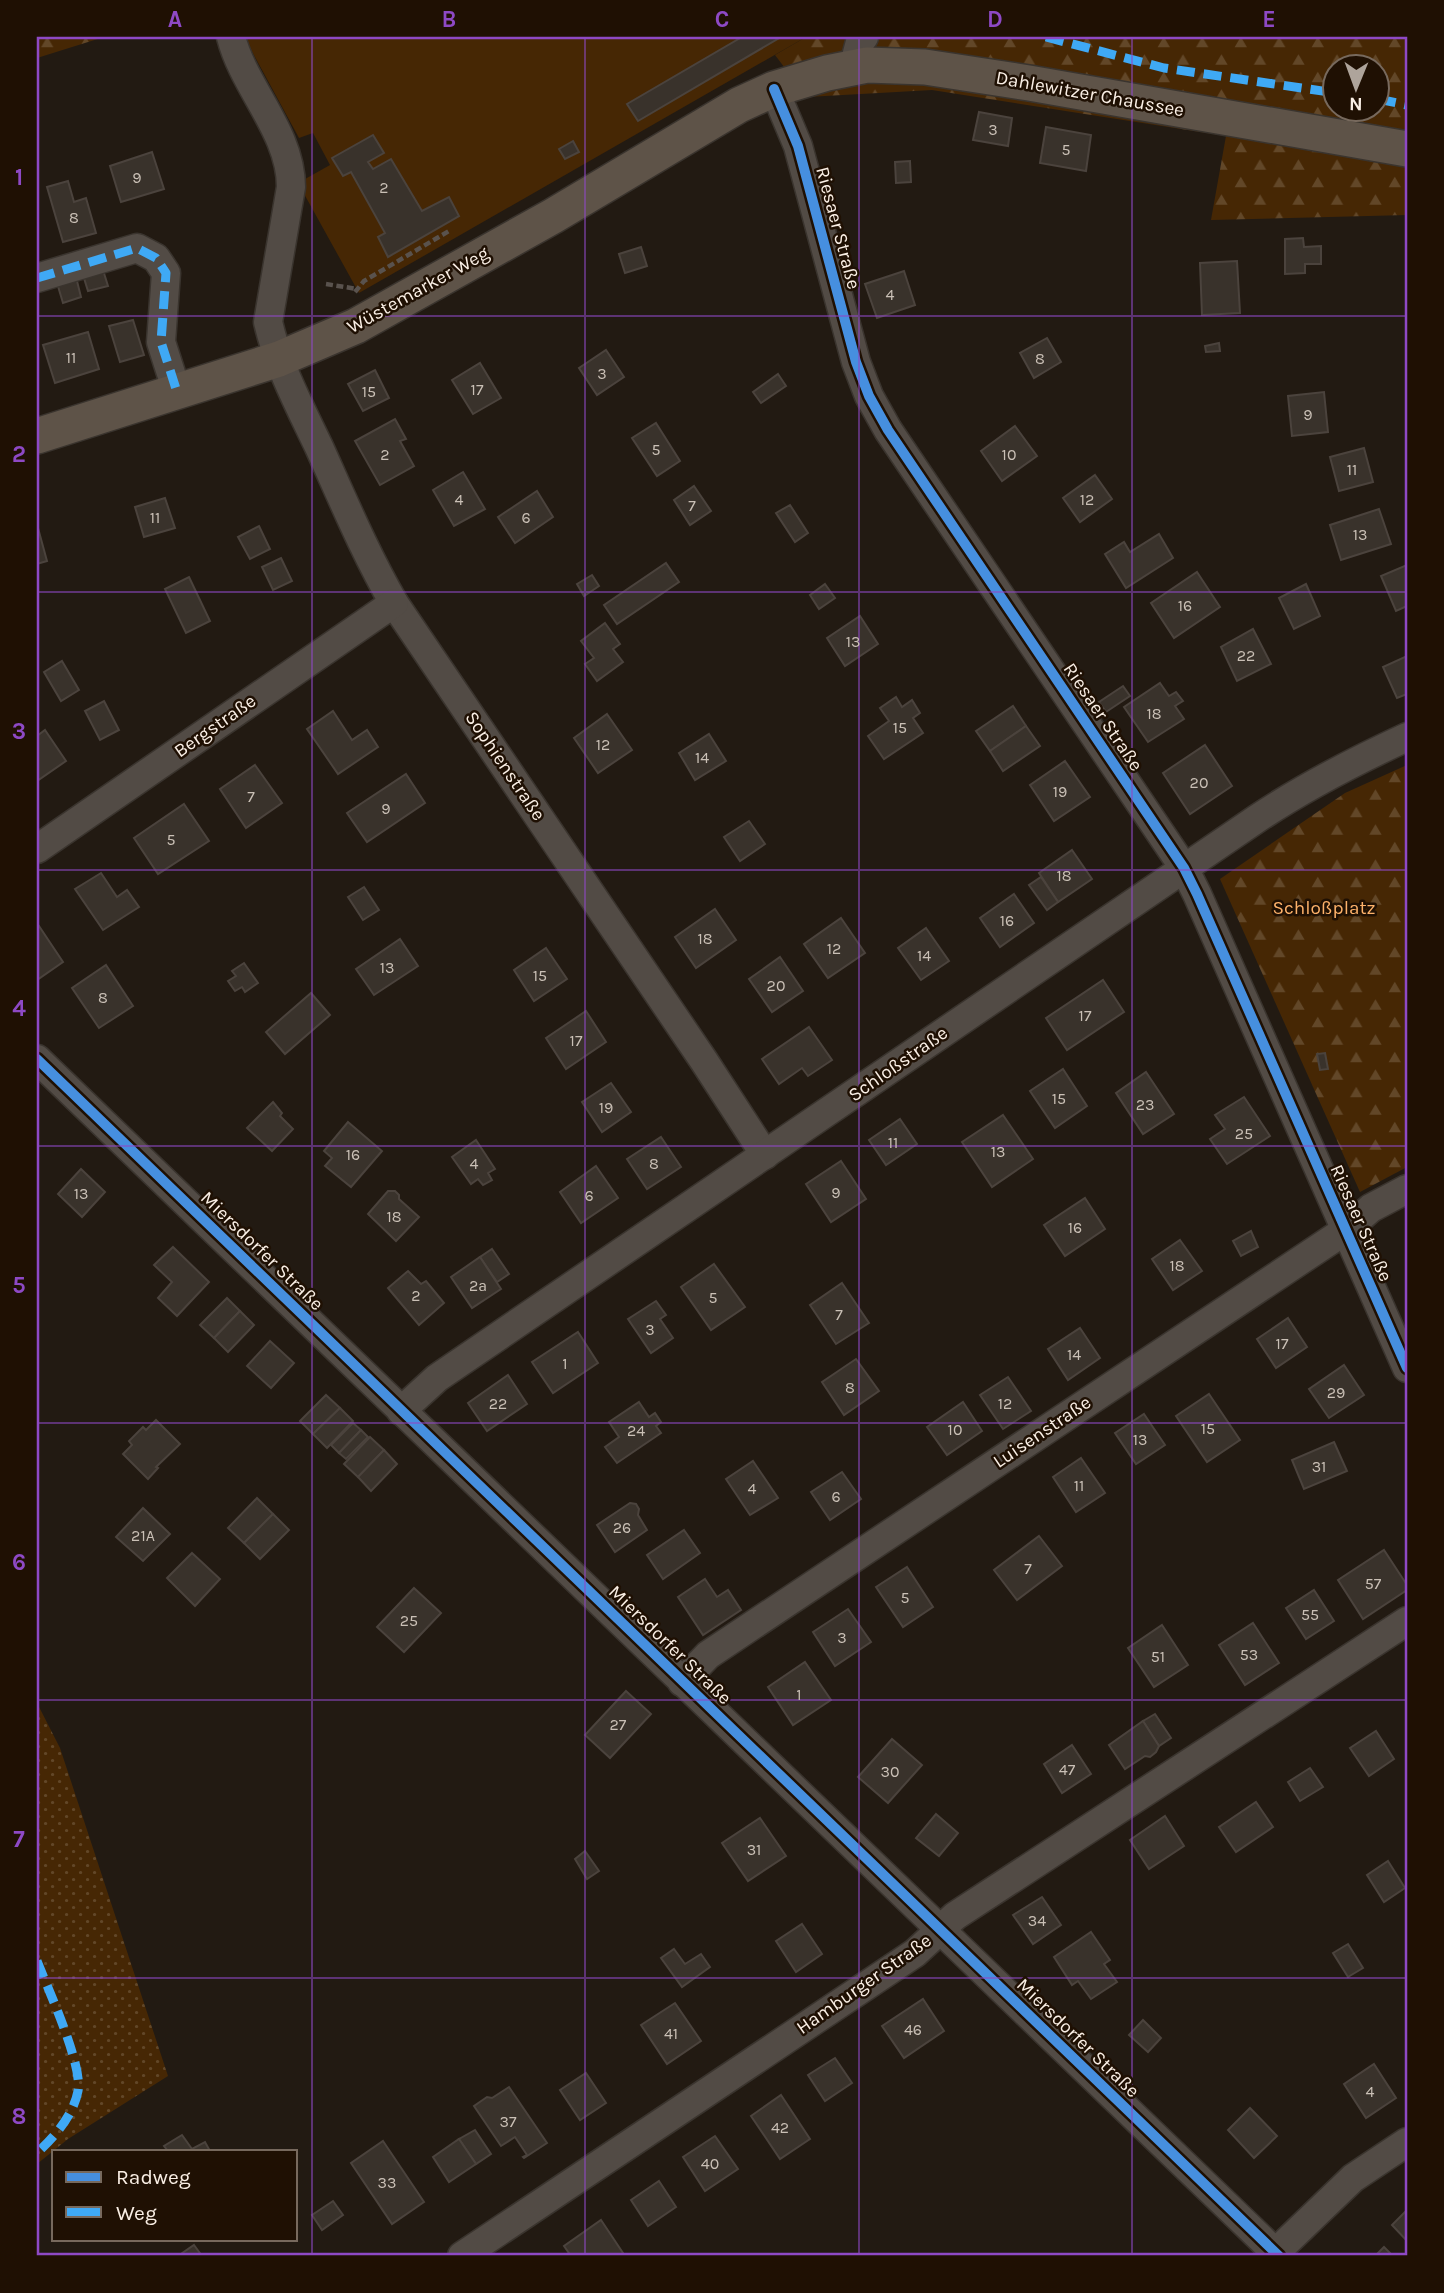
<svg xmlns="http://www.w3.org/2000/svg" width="1444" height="2293" viewBox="0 0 1444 2293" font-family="Karla,sans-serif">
<defs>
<pattern id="grass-dots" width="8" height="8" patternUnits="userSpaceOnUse" patternTransform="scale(1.75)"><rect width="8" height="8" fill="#462704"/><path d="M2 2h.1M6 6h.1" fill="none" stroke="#624728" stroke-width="1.8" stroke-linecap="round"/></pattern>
<pattern id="forest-firs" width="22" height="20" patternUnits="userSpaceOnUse" patternTransform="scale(1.75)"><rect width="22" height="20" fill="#462704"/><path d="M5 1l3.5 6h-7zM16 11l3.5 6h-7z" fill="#624728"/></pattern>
</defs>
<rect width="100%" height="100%" fill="#221a12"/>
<path fill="url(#grass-dots)" d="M37,1703l23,45 108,328 -100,63 -31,25z"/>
<g fill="url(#forest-firs)" fill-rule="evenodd">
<path d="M37,37h67l-67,21z"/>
<path d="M806,37h601v178l-196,5 15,-84 -294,-46 -125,7 -32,-42zM1336,66h42v42h-42z"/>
<path d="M1407,765v402l-47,25 -140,-313 125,-86z"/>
</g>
<path fill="#462704" d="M244,37h562l-447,256 -61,-110 32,-18 -17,-32 -14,5z"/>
<g fill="#39322b" stroke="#4b433d" stroke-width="2">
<path d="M742,37h39l-143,84 -11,-17z"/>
<path d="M979,112l33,6 -4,28 -35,-6z"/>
<path d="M1046,127l45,8 -5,36 -46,-8z"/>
<path d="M373,135l11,18 -16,9 5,7 18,-10 31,52 27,-14 10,19 -71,41 -10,-20 7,-4 -34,-61 -8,4 -11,-18z"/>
<path d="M573,141l6,11 -14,7 -6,-10z"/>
<path d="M152,152l12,37 -43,13 -11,-36z"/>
<path d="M910,161l1,21 -15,1 -1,-21z"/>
<path d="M68,181l6,21 12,-4 10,35 -33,9 -16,-55z"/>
<path d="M1303,238l1,9 17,-1v18h-16v9l-20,1v-35z"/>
<path d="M641,247l6,19 -22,7 -6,-19z"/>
<path d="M1237,261l3,52 -38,2 -2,-52z"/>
<path d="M103,270l5,16 -20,5 -5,-16z"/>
<path d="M904,271l11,34 -38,13 -12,-34z"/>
<path d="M76,277l5,20 -18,6 -6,-20z"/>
<path d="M133,320l11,35 -24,7 -11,-36z"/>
<path d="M88,332l11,37 -44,14 -12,-38z"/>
<path d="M1047,338l14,24 -27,16 -14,-25z"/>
<path d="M1219,343l1,8 -14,1 -1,-6z"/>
<path d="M606,350l18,27 -27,18 -18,-27z"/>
<path d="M480,363l21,35 -28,16 -21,-34z"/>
<path d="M375,370l14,28 -26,13 -15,-27z"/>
<path d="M778,374l8,12 -25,17 -8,-11z"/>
<path d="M1324,392l4,40 -36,4 -4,-40z"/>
<path d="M395,419l11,20 -6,2 14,25 -34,19 -25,-44z"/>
<path d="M656,423l24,38 -23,15 -25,-38z"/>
<path d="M1015,426l22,30 -35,25 -21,-30z"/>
<path d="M1364,448l9,34 -34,9 -9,-34z"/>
<path d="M463,472l22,37 -31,17 -21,-36z"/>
<path d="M1095,475l17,24 -32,23 -17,-24z"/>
<path d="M694,486l17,25 -21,14 -16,-25z"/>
<path d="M537,491l16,26 -38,26 -17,-26z"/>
<path d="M165,498l10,30 -31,9 -9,-30z"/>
<path d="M790,505l18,28 -13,9 -19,-29z"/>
<path d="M1379,509l12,35 -50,16 -11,-35z"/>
<path d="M259,526l11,23 -20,10 -12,-22z"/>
<path d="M38,528l9,33 -10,3v-35z"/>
<path d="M1159,534l14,24 -47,30 -21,-34 19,-12 6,10z"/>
<path d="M281,558l11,23 -19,9 -11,-23z"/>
<path d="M666,563l13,19 -62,42 -13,-19z"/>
<path d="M1407,565v41l-11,5 -15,-35z"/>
<path d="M1197,572l23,35 -46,31 -23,-35z"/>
<path d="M592,575l7,11 -15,10 -7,-12z"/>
<path d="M189,577l21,44 -24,12 -21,-44z"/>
<path d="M825,584l10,14 -16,11 -9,-14z"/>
<path d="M1306,584l14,32 -26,13 -15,-31z"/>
<path d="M860,616l18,28 -33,22 -18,-28z"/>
<path d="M605,623l15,21 -7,5 10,13 -26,19 -12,-17 9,-6 -13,-17z"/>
<path d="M1253,629l18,35 -34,17 -16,-34z"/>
<path d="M1407,656v38l-10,4 -14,-31z"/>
<path d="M62,661l17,29 -18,11 -17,-29z"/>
<path d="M1160,683l9,13 7,-4 7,9 -8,5 9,13 -36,23 -24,-35z"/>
<path d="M1123,686l7,10 -24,16 -7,-10z"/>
<path d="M896,697l6,10 10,-7 8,13 -7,5 10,15 -39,26 -16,-23 21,-15 -9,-13z"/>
<path d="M104,701l15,29 -19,10 -15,-29z"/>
<path d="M1013,706l13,20 -36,25 -14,-20z"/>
<path d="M333,711l19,29 15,-10 11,17 -40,27 -31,-45z"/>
<path d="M607,714l25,36 -34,23 -24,-35z"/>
<path d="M1026,726l14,20 -37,25 -13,-20z"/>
<path d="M45,730l21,31 -29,20v-45z"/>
<path d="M709,734l17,27 -31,19 -16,-27z"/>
<path d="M1205,745l27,41 -42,28 -27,-41z"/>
<path d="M1065,761l25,36 -36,24 -24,-36z"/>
<path d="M255,765l27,38 -36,25 -26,-39z"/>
<path d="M406,774l19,29 -58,39 -20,-29z"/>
<path d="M184,804l25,37 -51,33 -24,-36z"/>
<path d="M749,821l16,23 -25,17 -16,-24z"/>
<path d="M1072,850l20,29 -34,23 -19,-29z"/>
<path d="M101,873l16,24 10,-7 12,17 -36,23 -28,-41z"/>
<path d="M1041,877l17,25 -11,8 -18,-25z"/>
<path d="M364,887l15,23 -16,10 -15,-23z"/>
<path d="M1014,894l20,29 -34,24 -20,-29z"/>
<path d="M715,909l21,31 -40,28 -21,-31z"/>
<path d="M841,918l24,35 -37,25 -24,-34z"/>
<path d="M37,923l26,39 -26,18z"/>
<path d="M926,928l23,33 -28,19 -23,-32z"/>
<path d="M400,939l18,27 -44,29 -18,-26z"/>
<path d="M546,948l21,31 -33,22 -20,-31z"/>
<path d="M780,957l23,34 -31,21 -23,-33z"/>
<path d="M244,963l14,20 -13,9 -3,-5 -7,4 -7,-10 8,-5 -4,-5z"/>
<path d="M106,965l27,41 -34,22 -27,-40z"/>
<path d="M1103,980l21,32 -57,38 -21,-32z"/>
<path d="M311,993l19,22 -45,39 -19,-22z"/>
<path d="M586,1011l20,31 -40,27 -20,-31z"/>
<path d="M809,1027l23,33 -24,16 -6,-8 -23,16 -17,-25z"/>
<path d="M1325,1053l3,16 -8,1 -3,-16z"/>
<path d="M1063,1069l24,37 -32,22 -25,-37z"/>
<path d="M1146,1072l28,42 -31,20 -27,-41z"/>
<path d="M611,1083l20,29 -29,20 -20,-30z"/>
<path d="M1244,1097l26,39 -43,28 -17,-25 15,-10 -10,-14z"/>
<path d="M273,1102l9,11 -2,3 13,13 -21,22 -25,-23z"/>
<path d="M1003,1115l30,44 -41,28 -30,-45z"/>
<path d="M900,1119l17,25 -31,21 -17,-25z"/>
<path d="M348,1122l34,29 -31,36 -26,-21 7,-8 -8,-7z"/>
<path d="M661,1137l20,30 -34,22 -20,-30z"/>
<path d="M476,1140l19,29 -7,4 4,7 -9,5 -5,-6 -7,5 -19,-27z"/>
<path d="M841,1161l25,38 -35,23 -25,-38z"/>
<path d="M596,1166l22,32 -37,25 -21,-31z"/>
<path d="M81,1169l24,23 -23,25 -24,-23z"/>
<path d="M388,1191h7l4,4v4l20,18 -23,24 -28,-27z"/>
<path d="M1085,1198l20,31 -40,27 -21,-31z"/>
<path d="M1251,1231l7,16 -17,9 -8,-15z"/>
<path d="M1180,1240l22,31 -29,19 -21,-31z"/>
<path d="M173,1247l36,35 -32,34 -19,-18 14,-16 -18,-17z"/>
<path d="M492,1249l17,25 -12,8 -17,-25z"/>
<path d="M480,1257l21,32 -29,19 -21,-31z"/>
<path d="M714,1264l31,43 -34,23 -30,-43z"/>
<path d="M408,1271l13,13 5,-3 18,22 -25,22 -31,-37z"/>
<path d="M842,1283l27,40 -33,21 -26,-39z"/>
<path d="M227,1298l13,13 -26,27 -14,-13z"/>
<path d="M656,1301l10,14 -6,4 13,19 -22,15 -23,-34z"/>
<path d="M240,1311l14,14 -26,27 -14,-14z"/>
<path d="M1288,1318l19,29 -31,21 -19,-29z"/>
<path d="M1080,1328l20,30 -32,22 -20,-31z"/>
<path d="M578,1332l20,31 -45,30 -21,-31z"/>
<path d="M270,1341l24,22 -23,25 -24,-22z"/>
<path d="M856,1359l23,32 -35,24 -22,-33z"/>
<path d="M1344,1365l20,30 -35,23 -20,-29z"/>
<path d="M508,1375l19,29 -40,27 -19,-28z"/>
<path d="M1008,1377l23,34 -28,18 -23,-34z"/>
<path d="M1209,1394l31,46 -33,22 -31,-46z"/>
<path d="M326,1395l14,13 -27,26 -13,-13z"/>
<path d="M639,1402l10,15 6,-4 6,9 -5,4 5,7 -44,30 -12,-16 14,-10 -10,-15z"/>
<path d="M963,1402l19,29 -35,24 -20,-28z"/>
<path d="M340,1408l13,13 -26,27 -14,-14z"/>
<path d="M1144,1414l21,31 -29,19 -21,-31z"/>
<path d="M156,1420l24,24 -24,23 2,1 -10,11 -25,-25 9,-9 -3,-4 14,-14 3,3z"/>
<path d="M353,1423l8,7 -22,23 -8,-8z"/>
<path d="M361,1430l7,7 -22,22 -7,-6z"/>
<path d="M370,1437l14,13 -26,27 -14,-13z"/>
<path d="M1334,1442l13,29 -43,18 -12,-29z"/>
<path d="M384,1450l13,14 -26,27 -13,-14z"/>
<path d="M1081,1458l24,35 -29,19 -23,-35z"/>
<path d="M753,1461l25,37 -28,17 -24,-36z"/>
<path d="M842,1472l19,27 -31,21 -19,-28z"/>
<path d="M257,1498l16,16 -29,29 -16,-15z"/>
<path d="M630,1503l6,1 3,5 -1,6 9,15 -32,22 -18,-27z"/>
<path d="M143,1508l27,26 -27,27 -27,-24z"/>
<path d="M273,1514l16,16 -29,29 -16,-16z"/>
<path d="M684,1530l16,23 -37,26 -16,-24z"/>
<path d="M1039,1536l23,30 -45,34 -23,-30z"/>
<path d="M1384,1550l23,35v5l-44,29 -25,-39z"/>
<path d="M192,1553l28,26 -25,27 -28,-28z"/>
<path d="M907,1567l26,40 -30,20 -27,-40z"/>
<path d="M705,1579l12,18 11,-7 13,20 -38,25 -25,-38z"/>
<path d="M414,1588l27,25 -37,39 -27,-25z"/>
<path d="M1314,1590l20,31 -28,18 -20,-31z"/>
<path d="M848,1609l23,33 -36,24 -22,-34z"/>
<path d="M1253,1623l26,40 -34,22 -26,-40z"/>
<path d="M1162,1625l26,40 -34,22 -26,-39z"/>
<path d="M805,1662l26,38 -38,25 -25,-38z"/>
<path d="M626,1691l25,23 -41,44 -25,-23z"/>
<path d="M1155,1714l16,24 -12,8 -16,-25z"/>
<path d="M1143,1721l16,25 -3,6 -6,5 -5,-1 -20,13 -16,-24z"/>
<path d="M1376,1731l18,28 -25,17 -19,-28z"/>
<path d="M892,1739l30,26 -34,38 -30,-26z"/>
<path d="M1072,1745l19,29 -29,19 -18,-29z"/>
<path d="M1310,1768l13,19 -23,14 -12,-19z"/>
<path d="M1256,1802l17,25 -37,25 -17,-25z"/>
<path d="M936,1814l22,19 -19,23 -23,-18z"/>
<path d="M1165,1816l19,30 -35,23 -19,-29z"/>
<path d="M760,1818l26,38 -38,25 -26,-38z"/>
<path d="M585,1851l14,20 -12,8 -12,-20z"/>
<path d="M1388,1861l17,27 -21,14 -17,-27z"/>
<path d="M1042,1897l19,28 -28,19 -20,-29z"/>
<path d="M802,1924l20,30 -26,18 -20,-31z"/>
<path d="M1091,1932l19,28 -6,4 13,18 -26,17 -13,-18 -6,4 -18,-28z"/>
<path d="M1348,1944l15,24 -15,9 -15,-24z"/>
<path d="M674,1949l11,15 16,-10 9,13 -28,20 -21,-29z"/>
<path d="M923,1999l21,32 -40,27 -22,-32z"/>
<path d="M675,2003l26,38 -34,23 -26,-39z"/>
<path d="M1143,2020l18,18 -13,14 -19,-17z"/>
<path d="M835,2058l17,25 -27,18 -17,-26z"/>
<path d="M1374,2064l22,34 -30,20 -22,-34z"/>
<path d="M586,2073l20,30 -26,17 -20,-30z"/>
<path d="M509,2087l38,56 -23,15 -1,-1 4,-2 -12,-18 -14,9 -27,-40 13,-9 5,1z"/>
<path d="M781,2095l29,44 -30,20 -29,-43z"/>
<path d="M1250,2108l27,28 -23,22 -26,-28z"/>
<path d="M475,2130l16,24 -15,10 -17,-25z"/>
<path d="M182,2135l10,14 13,-7 5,9h-42l-4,-5z"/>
<path d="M715,2136l23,33 -33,22 -22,-34z"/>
<path d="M459,2139l17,25 -27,18 -16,-25z"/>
<path d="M383,2141l41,61 -32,22 -41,-61z"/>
<path d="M659,2181l17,26 -28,19 -17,-26z"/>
<path d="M333,2201l10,14 -21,15 -10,-15z"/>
<path d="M1407,2210v31l-15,-16z"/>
<path d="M601,2220l24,36h-54l-7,-10z"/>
<path d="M194,2245l8,11h-24z"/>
<path d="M1384,2247l9,9h-18z"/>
</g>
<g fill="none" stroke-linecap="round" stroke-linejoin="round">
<g stroke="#3a342e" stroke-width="31">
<g id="minor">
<path d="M231,37c13,51 60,95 60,150l-23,135c10,44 32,85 51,125 24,53 46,106 75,156l310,458 61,94"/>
<path d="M853,68l7,-26 4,-5"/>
<path d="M774,89l24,57 58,216 13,34 19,34 296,438 13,26 210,474"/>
<path d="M37,278l100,-30 19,10 10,15 -5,69 16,50"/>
<path d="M37,849l357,-246"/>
<path d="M37,1059l1242,1197"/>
<path d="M401,1411l36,-33 821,-560c48,-32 97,-57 149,-81"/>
<path d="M682,1682l26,-27 638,-425 25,-22 36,-19"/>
<path d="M1275,2253l78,-75 54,-36"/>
<path d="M462,2256l453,-303 40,-37 452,-295"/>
</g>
</g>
<g stroke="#3a342e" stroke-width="38">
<path id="major" d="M37,436l242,-77 77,-33 197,-110 186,-111 35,-16 53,-16 40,-8 58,2 104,16 378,66"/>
</g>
<g stroke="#59524d" stroke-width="4.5" stroke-dasharray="7 3.5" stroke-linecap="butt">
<path d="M326,284l31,5"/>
<path d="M355,292l9,-11 85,-50"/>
</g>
<use href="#minor" stroke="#524b45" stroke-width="28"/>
<use href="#major" stroke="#5e5348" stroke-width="35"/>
<g stroke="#3fa9f5" stroke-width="9" stroke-dasharray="18 9" stroke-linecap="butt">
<path d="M1046,37l118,31 172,25"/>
<path d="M1378,99l29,6"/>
<path d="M37,278l100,-30 19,10 10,15 -5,69 16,50"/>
<path d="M37,1961c11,28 46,104 41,130 -5,25 -23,45 -41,62"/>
</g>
<g stroke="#1f1003" stroke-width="15">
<g id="cycleway">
<path d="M774,89l24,57 58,216 13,34 19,34 296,438 13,26 210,474"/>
<path d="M37,1059l1242,1197"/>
</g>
</g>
<use href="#cycleway" stroke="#468fdf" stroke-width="10"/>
</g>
<path fill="none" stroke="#8e49c5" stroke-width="2" stroke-opacity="0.55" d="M312,37v2219M585,37v2219M859,37v2219M1132,37v2219M37,316h1370M37,592h1370M37,870h1370M37,1146h1370M37,1423h1370M37,1700h1370M37,1978h1370"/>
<g text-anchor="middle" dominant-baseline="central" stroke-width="5" stroke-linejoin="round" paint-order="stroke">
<g font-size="16" fill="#cac0b6">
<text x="993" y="129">3</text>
<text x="1066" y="149">5</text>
<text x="137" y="177">9</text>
<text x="384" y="187">2</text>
<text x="74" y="217">8</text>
<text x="890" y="294">4</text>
<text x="71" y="357">11</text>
<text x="1040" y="358">8</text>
<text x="602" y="373">3</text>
<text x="477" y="389">17</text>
<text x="369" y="391">15</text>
<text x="1308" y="414">9</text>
<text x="656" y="449">5</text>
<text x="385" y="454">2</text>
<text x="1009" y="454">10</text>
<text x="1352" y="469">11</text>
<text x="459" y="499">4</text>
<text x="1087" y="499">12</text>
<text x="692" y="505">7</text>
<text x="155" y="517">11</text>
<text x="526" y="517">6</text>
<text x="1360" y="534">13</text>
<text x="1185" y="605">16</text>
<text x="853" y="641">13</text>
<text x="1246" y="655">22</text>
<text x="1154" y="713">18</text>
<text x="900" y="727">15</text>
<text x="603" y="744">12</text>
<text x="702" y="757">14</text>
<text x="1199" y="782">20</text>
<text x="1060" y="791">19</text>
<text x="251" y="796">7</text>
<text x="386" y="808">9</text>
<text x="171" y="839">5</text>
<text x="1064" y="875">18</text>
<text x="1007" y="920">16</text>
<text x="705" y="938">18</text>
<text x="834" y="948">12</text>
<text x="924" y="955">14</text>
<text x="387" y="967">13</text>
<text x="540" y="975">15</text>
<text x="776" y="985">20</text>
<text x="103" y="997">8</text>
<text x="1085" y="1015">17</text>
<text x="576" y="1040">17</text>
<text x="1059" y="1098">15</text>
<text x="1145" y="1104">23</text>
<text x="606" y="1107">19</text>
<text x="1244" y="1133">25</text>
<text x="893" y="1142">11</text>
<text x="998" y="1151">13</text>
<text x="353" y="1154">16</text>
<text x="474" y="1163">4</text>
<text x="654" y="1163">8</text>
<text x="836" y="1192">9</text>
<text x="81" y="1193">13</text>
<text x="589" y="1195">6</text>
<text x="394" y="1216">18</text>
<text x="1075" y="1227">16</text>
<text x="1177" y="1265">18</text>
<text x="478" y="1285">2a</text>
<text x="416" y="1295">2</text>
<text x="713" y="1297">5</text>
<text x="839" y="1314">7</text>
<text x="650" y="1329">3</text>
<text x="1282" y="1343">17</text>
<text x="1074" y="1354">14</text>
<text x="565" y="1363">1</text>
<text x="850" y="1387">8</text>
<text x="1336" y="1392">29</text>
<text x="498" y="1403">22</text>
<text x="1005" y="1403">12</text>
<text x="1208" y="1428">15</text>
<text x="955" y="1429">10</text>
<text x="636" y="1430">24</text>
<text x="1140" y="1439">13</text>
<text x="1319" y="1466">31</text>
<text x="1079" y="1485">11</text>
<text x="752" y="1488">4</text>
<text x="836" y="1496">6</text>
<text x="622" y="1527">26</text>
<text x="143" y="1535">21A</text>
<text x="1028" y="1568">7</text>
<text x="1373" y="1583">57</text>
<text x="905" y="1597">5</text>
<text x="1310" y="1614">55</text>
<text x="409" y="1620">25</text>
<text x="842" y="1637">3</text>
<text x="1249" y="1654">53</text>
<text x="1158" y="1656">51</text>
<text x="799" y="1694">1</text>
<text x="618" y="1724">27</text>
<text x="1067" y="1769">47</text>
<text x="890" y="1771">30</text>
<text x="754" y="1849">31</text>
<text x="1037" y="1920">34</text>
<text x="913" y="2029">46</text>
<text x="671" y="2033">41</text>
<text x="1370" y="2091">4</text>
<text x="508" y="2121">37</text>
<text x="780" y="2127">42</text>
<text x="710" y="2163">40</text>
<text x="387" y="2182">33</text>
</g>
<g font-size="19" fill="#faefe5" stroke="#1f1003">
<text transform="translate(1090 94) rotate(10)">Dahlewitzer Chaussee</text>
<text transform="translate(838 228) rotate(75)">Riesaer Straße</text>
<text transform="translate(418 290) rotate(-29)">Wüstemarker Weg</text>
<text transform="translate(1103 717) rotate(56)">Riesaer Straße</text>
<text transform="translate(215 726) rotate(-35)">Bergstraße</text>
<text transform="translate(505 766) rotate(56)">Sophienstraße</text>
<text transform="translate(898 1064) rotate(-35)">Schloßstraße</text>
<text transform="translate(1361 1223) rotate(66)">Riesaer Straße</text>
<text transform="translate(262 1251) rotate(44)">Miersdorfer Straße</text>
<text transform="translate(1042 1432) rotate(-34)">Luisenstraße</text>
<text transform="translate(670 1645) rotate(44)">Miersdorfer Straße</text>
<text transform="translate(864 1984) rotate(-35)">Hamburger Straße</text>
<text transform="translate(1078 2038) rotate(44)">Miersdorfer Straße</text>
</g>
<g font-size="19" fill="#feb26a" stroke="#1f1003">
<text x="1324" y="908">Schloßplatz</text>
</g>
</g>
<rect width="1444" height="2293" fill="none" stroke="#1f1003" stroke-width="77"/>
<rect x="52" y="2150" width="245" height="91" fill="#1f1003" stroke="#77695d" stroke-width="2"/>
<rect x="66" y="2172" width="35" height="10" fill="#468fdf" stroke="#77695d" stroke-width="2"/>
<text x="116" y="2184" font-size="21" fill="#faefe5">Radweg</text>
<rect x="66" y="2207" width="35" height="10" fill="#3fa9f5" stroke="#77695d" stroke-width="2"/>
<text x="116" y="2220" font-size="21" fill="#faefe5">Weg</text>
<g transform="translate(1356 88) rotate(181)"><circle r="33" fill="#1f1003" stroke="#77695d" stroke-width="2"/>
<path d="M0-5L12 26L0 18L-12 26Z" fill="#aea49b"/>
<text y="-10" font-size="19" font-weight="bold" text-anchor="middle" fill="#faefe5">N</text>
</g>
<rect x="38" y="38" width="1368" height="2216" fill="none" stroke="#8e49c5" stroke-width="2.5"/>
<g font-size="23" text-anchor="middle" font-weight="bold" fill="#8e49c5">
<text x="175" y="27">A</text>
<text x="449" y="27">B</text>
<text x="722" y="27">C</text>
<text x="995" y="27">D</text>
<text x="1269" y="27">E</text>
<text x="19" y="185">1</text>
<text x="19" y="462">2</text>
<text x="19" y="739">3</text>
<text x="19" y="1016">4</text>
<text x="19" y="1293">5</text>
<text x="19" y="1570">6</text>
<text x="19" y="1847">7</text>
<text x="19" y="2124">8</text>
</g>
</svg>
